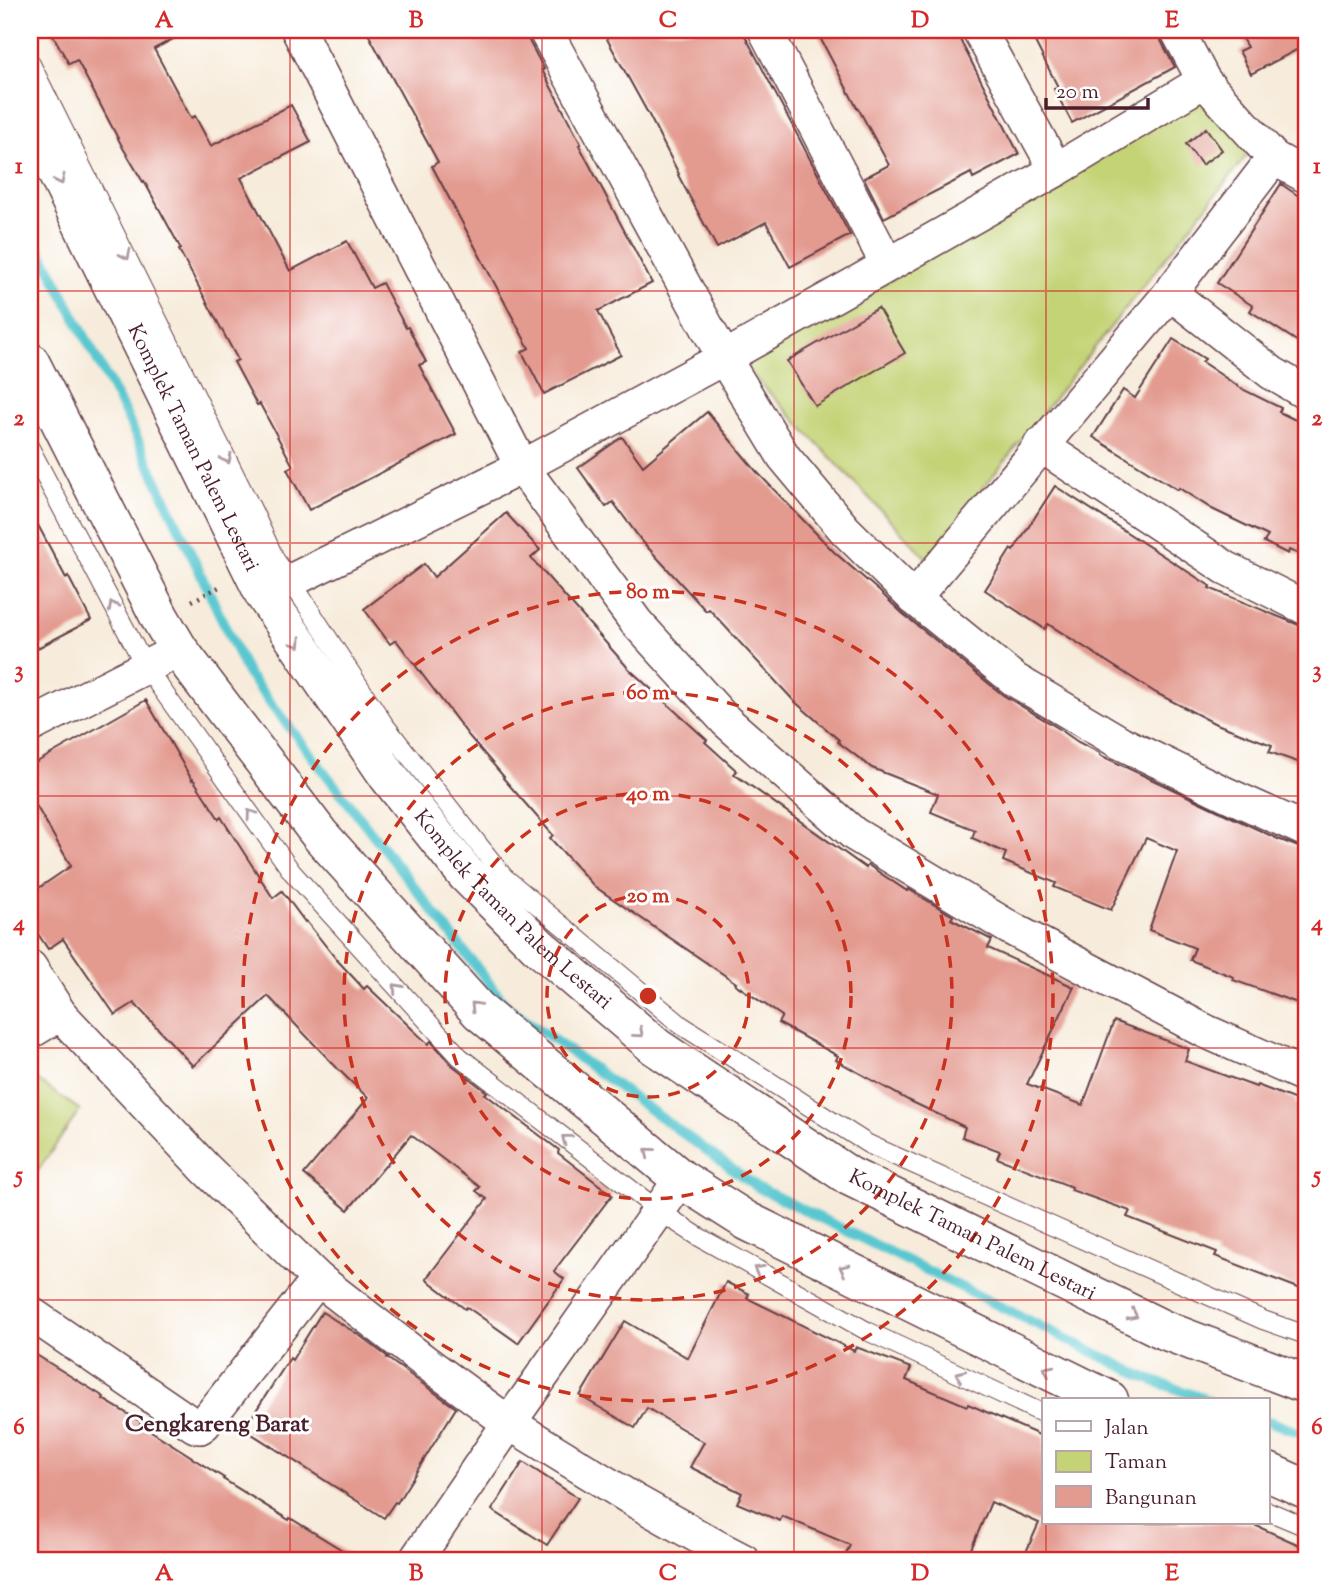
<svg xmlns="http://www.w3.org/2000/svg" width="1336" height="1591" viewBox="0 0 1336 1591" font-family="'Sorts Mill Goudy',serif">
<rect width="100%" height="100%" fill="#fff"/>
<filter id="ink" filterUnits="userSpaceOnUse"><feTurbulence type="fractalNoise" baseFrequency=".0143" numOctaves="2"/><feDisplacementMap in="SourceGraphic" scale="14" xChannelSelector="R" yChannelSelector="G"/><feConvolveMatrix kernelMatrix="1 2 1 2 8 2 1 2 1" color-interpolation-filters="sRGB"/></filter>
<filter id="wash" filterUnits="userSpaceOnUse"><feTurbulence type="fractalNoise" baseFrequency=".00686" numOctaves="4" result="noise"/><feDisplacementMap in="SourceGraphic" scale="28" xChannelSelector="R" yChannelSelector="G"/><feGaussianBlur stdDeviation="1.57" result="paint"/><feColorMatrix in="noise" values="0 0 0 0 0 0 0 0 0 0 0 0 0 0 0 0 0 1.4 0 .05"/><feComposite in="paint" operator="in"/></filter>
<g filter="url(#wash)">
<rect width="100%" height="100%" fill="#f7ecdb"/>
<g fill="#c4d376" stroke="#877950" stroke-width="2">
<path d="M1213,91l42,54 -328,414 -183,-193z"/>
<path d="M30,1075l50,35 -50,72z"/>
</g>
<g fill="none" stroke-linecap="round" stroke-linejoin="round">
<g stroke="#5ac7d0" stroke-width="10">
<path d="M30,231l96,184 121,258 260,333 250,181 391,192 60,21"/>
<path d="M1268,1421l38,14"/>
</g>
</g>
<g id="blocks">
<g fill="#e39a8f">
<path d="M50,30h140l-36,19 37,69 4,-2 16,30 80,-41 20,37 -70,36 49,93 57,-30 25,47 10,-5 24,45 2,-1 18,35 -7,3 37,69 -147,76 -22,-41 6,-3 -33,-62 -3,1 -23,-43 4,-2 -59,-110 2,-1 -37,-68 -1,1 -20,-34 -46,-88 -8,4z"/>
<path d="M366,30h159l3,9 16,30 -2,1 39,74 -2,1 73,138 -54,28 23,44 -77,39 -22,-42 7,-4 -97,-182 6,-4z"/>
<path d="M602,30h140l108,205 -60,32 -24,-45 -49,26 -39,-73 1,-1 -29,-57z"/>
<path d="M816,30h139l64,124 -46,24 -2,-5 -87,45 -20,-40 25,-13 -31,-57h-1z"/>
<path d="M1029,30h129l2,9 15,28 -103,56 -18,-34 4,-2z"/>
<path d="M1237,30h69v15l-55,29 -12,-23 8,-4z"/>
<path d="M1206,128l16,22 -20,15 -16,-21z"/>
<path d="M1281,184l25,17v146l-56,-36 3,-5 -36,-23z"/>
<path d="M878,308l27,45 -90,53 -28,-45z"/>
<path d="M1173,339l32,20 -3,3 40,27 39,19 -2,4 27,13v132l-17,-7 -1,4 -24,-12 4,-6 -56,-27 -33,-21 -1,2 -85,-53 30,-47 12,8z"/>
<path d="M707,412l49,59 78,81 45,39 23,22 101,82 55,33 20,14 22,11v2l178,84 28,11v156l-73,-26 1,-3 -44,-17 5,-12 -46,-18 28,-79 -31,-13 -35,72 -57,-23 2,-4 -53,-22 3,-8 -34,-15 3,-8 -44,-18 7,-18 -66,-26 -34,-26 1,-2 -45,-39 -85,-92 -3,2 -65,-71 -28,-38 -7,5 -28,-39 44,-31 21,29z"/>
<path d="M1055,486l155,100 -1,2 97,40v137l-37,-13 3,-7 -58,-22 -58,-30 -108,-69 -3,5 -60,-39 26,-41 2,2z"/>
<path d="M30,510l36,68 2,-2 23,44 -61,32z"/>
<path d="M506,513l34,37 -9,8 98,111 78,71 -2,2 32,29 -3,3 132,94 2,-3 39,26 1,-2 45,27 -2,3 41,21 -4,8 86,39 -47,97 56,21 31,-84 75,28 -4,12 71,26 1,-2 39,15 -1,3 11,4v184l-91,-35 2,-4 -90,-35 3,-6 -59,-21 1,-3 -75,-29 3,-7 -38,-14 3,-10 -57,-27 -72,-40 2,-4 -60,-33 4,-7 -47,-32 1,-1 -142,-97 -44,-48 3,-3 -50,-57 1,-1 -35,-41 -73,-96 -6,4 -26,-35 60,-45 10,13z"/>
<path d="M146,700l46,80 1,-1 26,40 2,-2 52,81 9,-7 23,31 1,-1 31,39 27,29 3,-3 61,58 3,-3 21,24 35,27 -2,2 74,56 -1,3 54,42 -58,76 10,8 -46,64 -51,-36 -2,2 -39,-30 61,-80 -11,-8 4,-4 -69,-52 -63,75 -44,-36 64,-76 -29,-28 -71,-74 -75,70 -59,-63 -19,12 -52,-76 -15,10 -18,-27v-28l41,-28 -41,-71v-29z"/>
<path d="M726,1282l23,12 -2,4 107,53 2,-4 55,21 -5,12 61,26 1,-2 76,33v86h206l56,25v13h-284l17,-38 -48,-21 -25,59h-102l-18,-7 4,-9 -68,-29 -2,5 -43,-18 5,-10 -52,-26 14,-25 -57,-34 -12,20 -55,-32 45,-75 63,37z"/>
<path d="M322,1312l37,23 29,22 -1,1 69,50 -59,95 -2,-1 -11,16 -140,-89 46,-71 2,2z"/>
<path d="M30,1351l74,46 -1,2 38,23 -1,2 52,33v1l32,20 -1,1 66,41 1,-2 70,43h-330z"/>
<path d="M523,1462l55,36 -31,47 -55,-35z"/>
</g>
</g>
</g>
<g filter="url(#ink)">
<use href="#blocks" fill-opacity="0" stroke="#643e45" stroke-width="2"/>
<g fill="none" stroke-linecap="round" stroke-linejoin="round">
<g stroke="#643e45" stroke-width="20">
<g id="lane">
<path d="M30,62l224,451 22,48 15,20 93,143 120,153 177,148 187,119 395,176 43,15"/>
<path d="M30,448l115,218 147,206 168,185 199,154 40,26 168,94 177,83"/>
<path d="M1268,1511l38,16"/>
</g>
</g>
<g stroke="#643e45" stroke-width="36">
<g id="street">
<path d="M298,30l224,437 114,155 90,99 128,113 156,94 195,103 101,45"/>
<path d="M545,30l179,328 60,99 61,73 69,68 101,82 106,63 105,51 80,36"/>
<path d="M765,30l122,234"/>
<path d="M979,30l77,140"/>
<path d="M1177,30l27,51 70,77 32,18"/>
<path d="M1170,293l102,80 34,20"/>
<path d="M1040,445l186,123 80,40"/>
<path d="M264,594l258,-127 202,-109 332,-188 148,-89"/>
<path d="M914,598l256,-305 104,-135"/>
<path d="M30,726l149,-76"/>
<path d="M30,967l30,47 146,155 112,110 106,82 85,62 128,79 80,45 27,14"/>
<path d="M30,1032l30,-18"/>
<path d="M30,1313l165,113 5,1 4,-3 114,-145"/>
<path d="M415,1561l94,-138 172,-244"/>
</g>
</g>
<g stroke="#643e45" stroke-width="41">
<g id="secondary">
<path id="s1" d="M30,118l234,476 124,182 78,98 72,72 118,101 193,129 315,154 142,54"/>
<path d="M30,362l130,256 19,32 141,185 160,177 201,167 66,42 362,179"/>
<path d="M1268,1472l38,17"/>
</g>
</g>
<path stroke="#643e45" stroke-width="4.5" stroke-dasharray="2 5" stroke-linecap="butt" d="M192,601l29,-15"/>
<use href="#lane" stroke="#fff" stroke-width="18"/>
<use href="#street" stroke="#fff" stroke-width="33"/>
<use href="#secondary" stroke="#fff" stroke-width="38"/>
</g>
<defs><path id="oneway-chevron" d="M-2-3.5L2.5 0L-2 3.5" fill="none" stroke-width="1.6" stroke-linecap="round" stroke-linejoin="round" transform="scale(1.75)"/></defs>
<g stroke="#ae9aa0">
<use href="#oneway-chevron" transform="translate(60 180) rotate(64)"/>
<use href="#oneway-chevron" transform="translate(126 255) rotate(64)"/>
<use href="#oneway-chevron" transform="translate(227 459) rotate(64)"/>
<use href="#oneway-chevron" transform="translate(113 606) rotate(-118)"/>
<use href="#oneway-chevron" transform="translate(297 643) rotate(56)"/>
<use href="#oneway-chevron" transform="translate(251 814) rotate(-126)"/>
<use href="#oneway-chevron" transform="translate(397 988) rotate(-132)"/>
<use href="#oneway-chevron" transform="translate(475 1006) rotate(-134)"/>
<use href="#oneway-chevron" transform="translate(639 1033) rotate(41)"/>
<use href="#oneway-chevron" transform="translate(566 1139) rotate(-142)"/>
<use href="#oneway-chevron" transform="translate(649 1152) rotate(-140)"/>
<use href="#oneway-chevron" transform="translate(844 1269) rotate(-154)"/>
<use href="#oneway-chevron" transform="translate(758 1270) rotate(-151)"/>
<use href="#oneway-chevron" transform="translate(1133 1315) rotate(26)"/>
<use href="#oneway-chevron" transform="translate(1048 1370) rotate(-154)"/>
<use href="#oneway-chevron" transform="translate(960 1375) rotate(-155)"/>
</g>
</g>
<path fill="none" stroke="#d62828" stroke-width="2" stroke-opacity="0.55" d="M290,30v1531M542,30v1531M794,30v1531M1046,30v1370M30,291h1276M30,543h1276M30,796h1276M30,1048h1276M30,1300h1276M1046,1523v38"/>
<g fill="none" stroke="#c8321e" stroke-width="3.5" stroke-dasharray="12 9">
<circle cx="648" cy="996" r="101"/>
<circle cx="648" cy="996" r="203"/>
<circle cx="648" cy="996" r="304"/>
<circle cx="648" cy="996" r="405"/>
</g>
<g text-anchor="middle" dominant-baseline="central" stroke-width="6" stroke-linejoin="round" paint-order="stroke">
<g font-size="21" fill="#4a1f2b" stroke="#fff">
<text stroke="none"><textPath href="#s1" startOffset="368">Komplek Taman Palem Lestari</textPath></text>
<text stroke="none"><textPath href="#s1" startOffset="934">Komplek Taman Palem Lestari</textPath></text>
<text stroke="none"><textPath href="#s1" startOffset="1502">Komplek Taman Palem Lestari</textPath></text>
</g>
<g font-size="24" font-weight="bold" fill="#4a1f2b" stroke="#fff">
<text x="217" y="1425">Cengkareng Barat</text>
</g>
</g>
<circle cx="648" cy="996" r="10" fill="#c8321e" stroke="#fff" stroke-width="3.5"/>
<g font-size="21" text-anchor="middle" font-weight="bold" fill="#c8321e" stroke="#fff" stroke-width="6" stroke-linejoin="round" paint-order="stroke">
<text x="648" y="598">80 m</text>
<text x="648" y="699">60 m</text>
<text x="648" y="800">40 m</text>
<text x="648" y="902">20 m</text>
</g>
<rect width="1336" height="1591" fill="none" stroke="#fff" stroke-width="77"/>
<rect x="1042" y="1398" width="228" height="126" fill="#ffffff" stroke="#b7a5aa" stroke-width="2"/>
<rect x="1056" y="1421" width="35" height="10" fill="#ffffff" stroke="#b7a5aa" stroke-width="2"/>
<text x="1105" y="1434" font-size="21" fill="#4a1f2b">Jalan</text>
<rect x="1056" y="1451" width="35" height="21" fill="#c4d376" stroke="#b7a5aa" stroke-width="2"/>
<text x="1105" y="1468" font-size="21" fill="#4a1f2b">Taman</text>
<rect x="1056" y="1486" width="35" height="21" fill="#e39a8f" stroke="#b7a5aa" stroke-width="2"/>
<text x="1105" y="1504" font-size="21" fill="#4a1f2b">Bangunan</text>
<path d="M1046 98v10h102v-10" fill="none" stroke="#4a1f2b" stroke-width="3.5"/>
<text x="1056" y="98" font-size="21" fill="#4a1f2b" stroke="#ffffff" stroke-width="5" paint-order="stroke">20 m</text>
<rect x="38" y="38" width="1260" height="1514" fill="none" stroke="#d62828" stroke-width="2.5"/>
<g font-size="23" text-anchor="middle" font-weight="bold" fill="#d62828">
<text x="164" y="27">A</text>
<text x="416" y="27">B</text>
<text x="668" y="27">C</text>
<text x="920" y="27">D</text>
<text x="1172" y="27">E</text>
<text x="19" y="173">1</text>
<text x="1317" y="173">1</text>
<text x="19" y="425">2</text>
<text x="1317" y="425">2</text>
<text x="19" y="677">3</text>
<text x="1317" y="677">3</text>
<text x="19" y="930">4</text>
<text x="1317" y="930">4</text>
<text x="19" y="1182">5</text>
<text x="1317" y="1182">5</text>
<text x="19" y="1434">6</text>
<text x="1317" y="1434">6</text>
<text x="164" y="1580">A</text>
<text x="416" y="1580">B</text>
<text x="668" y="1580">C</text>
<text x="920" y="1580">D</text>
<text x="1172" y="1580">E</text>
</g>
</svg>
